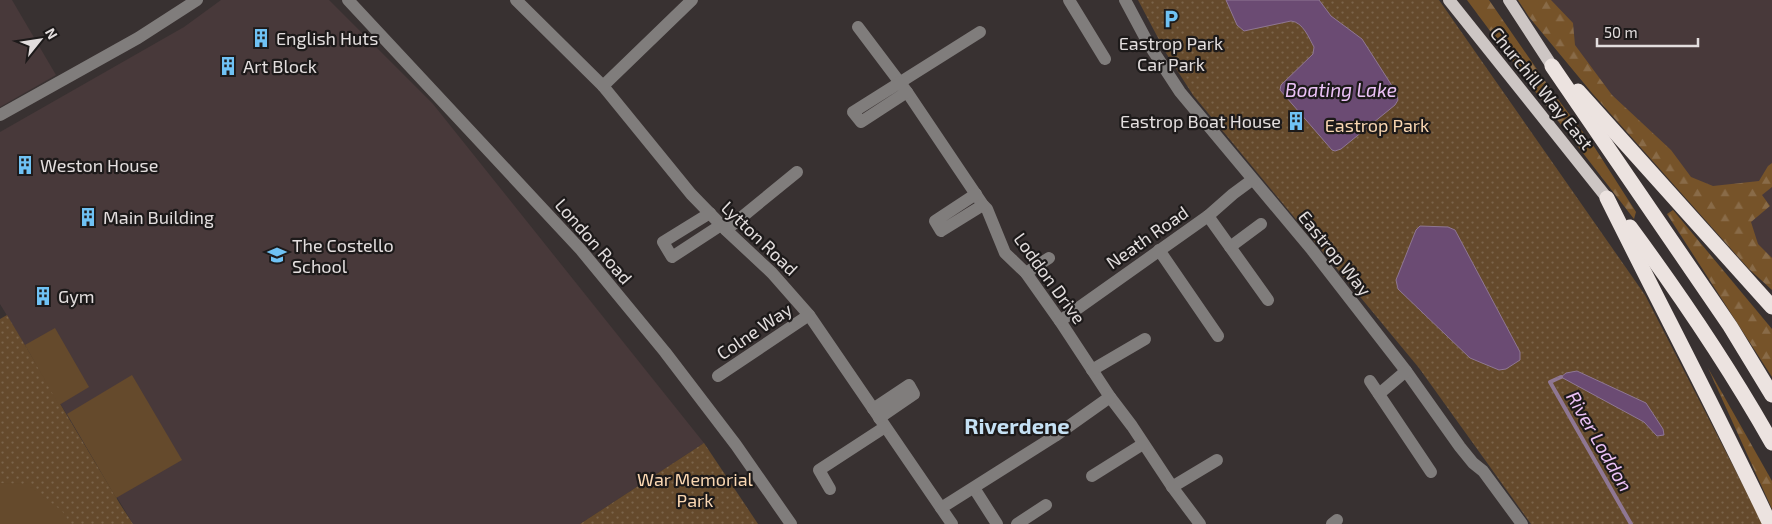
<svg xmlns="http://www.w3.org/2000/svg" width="1772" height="524" viewBox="0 0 1772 524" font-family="'Exo 2',sans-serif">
<defs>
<pattern id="forest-firs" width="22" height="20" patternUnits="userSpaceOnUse" patternTransform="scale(1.25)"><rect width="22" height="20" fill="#765329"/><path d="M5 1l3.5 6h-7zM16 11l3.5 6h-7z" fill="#896b48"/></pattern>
<pattern id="park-dots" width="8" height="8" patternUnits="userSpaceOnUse" patternTransform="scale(1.25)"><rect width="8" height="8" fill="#654a2c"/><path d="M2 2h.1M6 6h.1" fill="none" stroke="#7b644a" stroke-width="1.8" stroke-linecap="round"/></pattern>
</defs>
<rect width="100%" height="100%" fill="#383131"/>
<g fill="#48393a">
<path d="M0,0h12l44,75 -56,32z"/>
<path d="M221,0h108l104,104 271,339 -124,81h-447l-133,-220v-172l184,-105z"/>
<path d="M1521,0h251v276z"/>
</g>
<g fill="url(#forest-firs)">
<path d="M1467,0h22l65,94 41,54 41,64 -2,7 -103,-133z"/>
<path d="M1518,0h33l22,23 2,22 37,50 59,55 20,27 22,9 46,-5 9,-15 4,-3v24l-10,8 8,11 -19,16 7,22 14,14v32l-23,-21 -157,-176 -63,-76z"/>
<path d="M1673,210l99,119v48l-105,-163z"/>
<path d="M1708,368l64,113v28z"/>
</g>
<g fill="url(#park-dots)">
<path d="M1138,0h301l206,295 118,229h-232l-112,-156 -226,-273 -27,-42z"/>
<path d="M7,315l113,189 13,20h-133v-205z"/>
<path d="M704,443l54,81h-178z"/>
</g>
<g fill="#654a2c">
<path d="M55,328l34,59 -30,18 -34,-60z"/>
<path d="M132,375l50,85 -66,38 -49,-84z"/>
<path d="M0,483l27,1 35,27 9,13h-71z"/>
</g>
<g fill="#6b4b73" stroke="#8f7793">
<path d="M1226,0h93l12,16 31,23 34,53 2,8 -3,5 -54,44 -6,2 -3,-1 -52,-60 1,-5 32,-31 1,-7c-5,-9 -11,-25 -23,-26l-47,10 -7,-6z"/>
<path d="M1420,226l28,1 7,3 65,122v8l-14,9 -7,1 -29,-12 -72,-69 -2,-9 20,-50z"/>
<path d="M1577,371l69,32 17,26 1,6 -7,1 -13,-14 -83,-45 5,-4z"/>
</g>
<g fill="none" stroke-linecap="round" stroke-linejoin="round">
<path stroke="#8f7793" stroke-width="4" d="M1561,377l-11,5 81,142"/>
<g stroke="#807d7c" stroke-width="12">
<path d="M348,0l233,250 84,102 71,93 55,79"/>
<path d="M516,0l87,86 88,108 35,36 46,43 37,42 143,209"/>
<path d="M1069,0l36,59"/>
<path d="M1125,0l23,43 32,49 132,158 94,121 54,76 13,16 10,8 39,53"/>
<path d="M858,27l49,65 76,113 4,4 18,44 21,20 34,48 50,76 22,29 41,62 27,36"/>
<path d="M603,86l89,-86"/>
<path d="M907,92l-46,30 -8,-10 127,-80"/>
<path d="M0,115l138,-77 59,-38"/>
<path d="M976,194l-41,27 6,10 42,-26"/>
<path d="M710,213l-47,29 9,15 49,-32"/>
<path d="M1208,216l60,84"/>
<path d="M726,230l71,-58"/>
<path d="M1230,247l31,-23"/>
<path d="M1159,250l59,86"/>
<path d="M1026,273l23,-15"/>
<path d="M1060,321l148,-105 25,-22 19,-14"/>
<path d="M1092,370l53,-31"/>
<path d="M718,376l91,-61"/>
<path d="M1370,381l61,91"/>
<path d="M1379,394l27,-23"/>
<path d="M873,409l36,-24 5,9 -35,24"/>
<path d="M1092,476l51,-32"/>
<path d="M1172,487l45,-27"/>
<path d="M974,488l23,36"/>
<path d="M830,489l-11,-19 66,-43"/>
<path d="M941,508l114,-72 55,-39"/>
<path d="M1017,524l29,-19"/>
<path d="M1332,524l5,-4"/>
</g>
<g stroke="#cdc6c4" stroke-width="12">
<path d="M1449,0l158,198"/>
<path d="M1509,0l43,66"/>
</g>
<g stroke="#ece3e0" stroke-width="15">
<path d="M1552,66l178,260 42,69"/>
<path d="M1578,91l194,216"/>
<path d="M1607,198c54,109 111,216 163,326"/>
<path d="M1630,227c51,69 99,140 142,216"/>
</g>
</g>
<defs>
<g id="parking-bare" transform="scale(1.5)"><path d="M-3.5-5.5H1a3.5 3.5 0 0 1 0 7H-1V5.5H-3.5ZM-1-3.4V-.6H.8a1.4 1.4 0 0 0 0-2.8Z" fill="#6fc2f4" stroke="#1d1a1a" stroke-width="2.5" paint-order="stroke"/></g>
<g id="building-bare" transform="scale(1.5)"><path d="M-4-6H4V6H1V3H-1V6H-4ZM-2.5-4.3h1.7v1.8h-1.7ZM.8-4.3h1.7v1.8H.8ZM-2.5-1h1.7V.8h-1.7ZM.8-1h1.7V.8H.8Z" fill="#6fc2f4" stroke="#1d1a1a" stroke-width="2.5" paint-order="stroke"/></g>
<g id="school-bare" transform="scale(1.5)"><path d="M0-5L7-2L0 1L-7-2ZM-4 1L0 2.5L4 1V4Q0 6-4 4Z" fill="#6fc2f4" stroke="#1d1a1a" stroke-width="2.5" paint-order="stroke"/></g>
</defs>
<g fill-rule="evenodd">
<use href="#parking-bare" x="1171" y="19"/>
<use href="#building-bare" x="261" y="38"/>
<use href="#building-bare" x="228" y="66"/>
<use href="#building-bare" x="1296" y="121"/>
<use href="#building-bare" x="25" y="165"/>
<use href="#building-bare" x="88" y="217"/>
<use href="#school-bare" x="277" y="255"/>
<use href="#building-bare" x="43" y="296"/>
</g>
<g text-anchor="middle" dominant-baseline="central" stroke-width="4.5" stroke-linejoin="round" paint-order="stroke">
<g font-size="18" fill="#e3dede" stroke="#1d1a1a" text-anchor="start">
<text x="276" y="38">English Huts</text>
<text x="1171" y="43" text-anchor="middle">Eastrop Park<tspan x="1171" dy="21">Car Park</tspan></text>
<text x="243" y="66">Art Block</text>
<text x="1281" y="121" text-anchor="end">Eastrop Boat House</text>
<text x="40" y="165">Weston House</text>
<text x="103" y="217">Main Building</text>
<text x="292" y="245">The Costello<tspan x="292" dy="21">School</tspan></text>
<text x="58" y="296">Gym</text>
</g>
<g font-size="18" fill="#e3dede" stroke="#1d1a1a">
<text transform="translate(1542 88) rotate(51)">Churchill Way East</text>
<text transform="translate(1147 237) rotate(-35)">Neath Road</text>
<text transform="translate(760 238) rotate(44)">Lytton Road</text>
<text transform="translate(594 241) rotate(49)">London Road</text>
<text transform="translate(1335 253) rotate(51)">Eastrop Way</text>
<text transform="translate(1050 278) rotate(54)">Loddon Drive</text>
<text transform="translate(754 331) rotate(-34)">Colne Way</text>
</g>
<g font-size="18" fill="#fad7b2" stroke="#1d1a1a">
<text x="1377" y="125">Eastrop Park</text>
<text x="695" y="479">War Memorial<tspan x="695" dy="21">Park</tspan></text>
</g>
<g font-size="19" font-style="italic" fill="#ecc2f7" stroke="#1d1a1a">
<text x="1341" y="89">Boating Lake</text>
<text transform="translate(1600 441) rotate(60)">River Loddon</text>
</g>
<g font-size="22" font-weight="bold" fill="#c5e1f4" stroke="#1d1a1a">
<text x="1017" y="425">Riverdene</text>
</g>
</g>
<g transform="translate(40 40) rotate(60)" stroke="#1d1a1a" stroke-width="4" paint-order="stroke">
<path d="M0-4L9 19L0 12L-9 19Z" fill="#e3dede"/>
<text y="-8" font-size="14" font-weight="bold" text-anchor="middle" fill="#e3dede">N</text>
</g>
<path d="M1597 38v8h101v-8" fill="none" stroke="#e3dede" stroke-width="2.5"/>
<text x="1604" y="38" font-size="15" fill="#e3dede" stroke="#1d1a1a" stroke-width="4" paint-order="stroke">50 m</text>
</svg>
